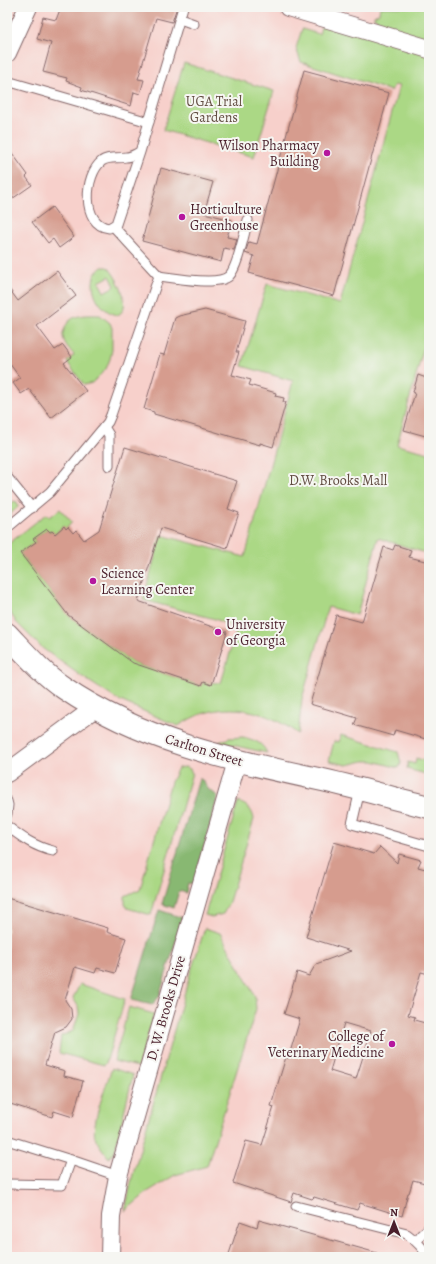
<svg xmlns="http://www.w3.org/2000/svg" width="436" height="1264" viewBox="0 0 436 1264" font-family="Alegreya,serif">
<rect width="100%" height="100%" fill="#f6f6f2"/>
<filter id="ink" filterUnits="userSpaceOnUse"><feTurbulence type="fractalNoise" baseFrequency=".025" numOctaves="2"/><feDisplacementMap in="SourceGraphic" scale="8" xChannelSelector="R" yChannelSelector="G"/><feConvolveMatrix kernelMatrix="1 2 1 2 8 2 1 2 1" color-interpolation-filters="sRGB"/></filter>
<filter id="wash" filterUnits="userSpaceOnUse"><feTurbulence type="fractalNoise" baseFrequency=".012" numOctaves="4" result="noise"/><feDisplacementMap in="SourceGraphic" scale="16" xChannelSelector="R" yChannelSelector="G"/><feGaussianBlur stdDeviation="0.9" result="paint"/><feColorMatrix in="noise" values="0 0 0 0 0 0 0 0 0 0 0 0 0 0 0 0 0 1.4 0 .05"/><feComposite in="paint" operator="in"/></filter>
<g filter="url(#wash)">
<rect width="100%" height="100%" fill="#f1ebd8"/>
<rect fill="#f7d0cb" x="7" y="7" width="422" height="1250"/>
<g fill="#abd885" stroke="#7a7c58" fill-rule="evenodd">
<path d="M380,7h49v321l-32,117 32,8v101l-51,-16 -21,77 -29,-8 -26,92 -4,35c-37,-28 -80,-35 -120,-8l-62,-27 -35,-23 -39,-28 -26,-26 -9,-15v-62l39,-31 4,3 10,-8 12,13 -6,7 -3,-3 -8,8 -3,-3 -2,1 -3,-3 -14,10 3,3 -16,11 48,62 65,48 68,23 2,-4 18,1 16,-54 -22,-10 -72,-19 18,-65 84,22 48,-176 -51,-15 25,-82 73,20 59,-218 -5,-1 -3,6 -90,-29 -5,-14 6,-19 17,5 6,-20 50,13 2,-8 -3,-1v-2l5,-3z"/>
<path d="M184,63l90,28 -20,66 -91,-27z"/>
<path d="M102,267h6c8,9 26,39 10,48 -6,-1 -12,-4 -16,-9 -7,-7 -11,-20 -8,-29 1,-5 5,-7 8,-10zM110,276l5,10 -11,6 -5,-10z"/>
<path d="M100,315l10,8 2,5v22l-2,9 -4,10 -14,14 -8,2 -17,-23 7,-7c-3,-4 -9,-10 -10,-15 -2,-5 -1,-8 1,-12 5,-15 23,-13 35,-13z"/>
<path d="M14,501l3,1 1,5 -11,10v-10z"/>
<path d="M341,735l57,17 3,11 -2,5 -26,-7h-9l-17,4 -18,-4 5,-20 5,1z"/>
<path d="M243,737c11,3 19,5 24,16l-48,-11 10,-4z"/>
<path d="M416,758l13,4v13l-22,-6 1,-7 7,2z"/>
<path d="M185,767l5,2 2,4 -41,142 -24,-7 -2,-4v-8l15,-7 31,-107 7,-14z"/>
<path d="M238,802c9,3 14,7 16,17l-26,86 -5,9 -11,3 -7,-2z"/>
<path d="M205,928l15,5 35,63 1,13 -49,157 -32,9 -26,16 -24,20 7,-33 58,-204z"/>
<path d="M80,984l45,15 -19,64 -2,2 -45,-12 2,-17 12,-5 6,-17 -1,-8 -5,-8z"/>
<path d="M129,1007l25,7 -16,53 -24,-6z"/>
<path d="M112,1068l21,7 -18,75 -6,8c-5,-7 -11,-13 -14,-21 -4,-13 12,-54 17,-69z"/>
</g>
<g fill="#88b872" stroke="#696c4e">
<path d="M199,779h2l8,11 9,6 -24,88 -6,-1 -2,10 -7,-2 -5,17 -12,-4z"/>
<path d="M159,910l24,8 -24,79 -7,8 -21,-5z"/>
</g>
<g id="blocks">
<g fill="#d69c8e" fill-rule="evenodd">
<path d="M61,7h116l-5,15 -16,-4 -18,61 6,1 -4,14 -6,-2 -3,14 -50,-16 1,-3 -16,-6 1,-3 -24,-6 8,-29 -14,-4 6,-22 13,3z"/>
<path d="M304,70l85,23 -55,203 -85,-23 5,-17 -9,-3 4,-11 8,2z"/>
<path d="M7,146l21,29 -2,2 6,8 -20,14 -5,-7z"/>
<path d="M161,168l52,14 -9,31 28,7 -5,17 10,2 -3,11 -10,-2 -3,14 -79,-21z"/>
<path d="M52,207l22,30 -15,11 -6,-9 -5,4 -16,-21z"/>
<path d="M57,271l19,25 -39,30 18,24 8,-5 9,12 -8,6 22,28 -35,27 -22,-29 -8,5 -8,-11 7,-5 -13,-18v-74l11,15z"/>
<path d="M205,310l40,11 -9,31h3l-7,23 19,5 -2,5 27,8 -1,3 9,2 -1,4h3l-13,45 -13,-4v2l-106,-31v-2l-10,-3 16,-55 4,1 11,-37 4,-2z"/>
<path d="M418,375l11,4v58l-25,-7 11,-37 -2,-1z"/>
<path d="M125,447l112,34 -9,28 11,4 -12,35 -66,-20 -23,73 89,31 -16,53 -8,-3 -2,4 -68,-23 -65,-48 -48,-62 16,-11 -3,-3 14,-10 3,3 2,-1 3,3 9,-8 2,3 2,-2 5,6 3,-3 8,10 15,-10z"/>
<path d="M395,545l16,5 -2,7 20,5v178l-34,-10 -2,6 -39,-11 3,-7 -47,-14 26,-89 26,7 22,-75 9,3z"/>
<path d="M334,842l40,12 6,-7 17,16 2,-9 22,6 -3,7 11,3v104l-8,-2 -13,43 7,2 -1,3 15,4v160l-16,-4 -4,13h-1l-6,23 -42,-13 -3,7 -43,-13 -2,2 -18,-6 -3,9 -58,-19 13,-42 16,4 12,-38 -3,-1 15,-49 2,2 12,-40 -16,-5 13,-42 12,4 7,-12 35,-13 -45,-14zM344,1023l27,8 -15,48 -26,-8z"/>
<path d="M7,898l101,30 -1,4 19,6 -11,35 -18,-5 -2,5 -20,-6 -10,33 6,9 1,10 -6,8 -11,5 -10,33 20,6 -1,5 19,5 -10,36 -19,-6 -2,6 -45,-14z"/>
<path d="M259,1220l118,33 -1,4h-148l12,-36 17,6z"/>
</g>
</g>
</g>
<g filter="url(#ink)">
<use href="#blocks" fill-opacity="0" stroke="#846668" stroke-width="1"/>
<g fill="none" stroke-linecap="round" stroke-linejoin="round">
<g stroke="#846668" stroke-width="11">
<g id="service">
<path d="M180,19l14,5"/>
<path d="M7,81l142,41"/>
<path d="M140,152c-5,2 -9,5 -14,5 -9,2 -16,-1 -24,4 -18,14 -21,64 7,67l7,-4 24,-72 43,-145"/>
<path d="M159,276c14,2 60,10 70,0 9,-9 15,-43 19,-56"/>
<path d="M104,427l5,8v31"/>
<path d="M7,477l25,31"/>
<path d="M7,528l43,-36 58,-70 3,-7 48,-139 -46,-50"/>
<path d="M360,790l-8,34 77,22"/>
<path d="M7,801l1,4 -1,9"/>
<path d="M7,826c14,11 28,21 46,25"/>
<path d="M7,1140l64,20 47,16"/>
<path d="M7,1184l55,1 9,-25"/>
<path d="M296,1206l111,28c9,7 16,13 21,23"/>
<path d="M417,1241l4,-6 8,-7"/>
</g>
</g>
<g stroke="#846668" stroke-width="20">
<g id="minor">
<path d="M288,7l141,42"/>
<path d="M7,53l21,-46"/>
<path d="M7,773l88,-65"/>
<path d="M110,1257l1,-41 7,-40 119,-415"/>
</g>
</g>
<g stroke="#846668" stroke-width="24">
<path id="tertiary" d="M7,634c18,19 35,39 57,54 76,52 165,72 254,91 37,8 74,19 111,28"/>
</g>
<use href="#service" stroke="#fff" stroke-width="9"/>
<use href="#minor" stroke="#fff" stroke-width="18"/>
<use href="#tertiary" stroke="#fff" stroke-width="22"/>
</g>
</g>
<g fill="#b5179e" stroke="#f6f6f2" stroke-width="1.5">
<circle cx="327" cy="153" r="4"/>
<circle cx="182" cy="217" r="4"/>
<circle cx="93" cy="581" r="4"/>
<circle cx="218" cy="632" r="4"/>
<circle cx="392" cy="1044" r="4"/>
</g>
<g text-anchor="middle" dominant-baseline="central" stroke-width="4" stroke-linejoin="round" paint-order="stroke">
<g font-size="14" fill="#624d42" stroke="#f6f6f2">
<text x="214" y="101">UGA Trial<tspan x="214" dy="16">Gardens</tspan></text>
<text x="338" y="480">D.W. Brooks Mall</text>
</g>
<g font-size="14" fill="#4a1f2b" stroke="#f6f6f2" text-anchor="start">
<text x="319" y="145" text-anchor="end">Wilson Pharmacy<tspan x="319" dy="16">Building</tspan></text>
<text x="190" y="209">Horticulture<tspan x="190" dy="16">Greenhouse</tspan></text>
<text x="101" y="573">Science<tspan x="101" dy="16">Learning Center</tspan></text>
<text x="226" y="624">University<tspan x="226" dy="16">of Georgia</tspan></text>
<text x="384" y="1036" text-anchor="end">College of<tspan x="384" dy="16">Veterinary Medicine</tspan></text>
</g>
<g font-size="14" fill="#4a1f2b" stroke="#f6f6f2">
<text transform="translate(204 750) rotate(17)">Carlton Street</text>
<text transform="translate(166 1008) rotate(-74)">D. W. Brooks Drive</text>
</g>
</g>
<rect width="436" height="1264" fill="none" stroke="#f6f6f2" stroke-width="24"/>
<g transform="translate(394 1222)" stroke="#f6f6f2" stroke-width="3" paint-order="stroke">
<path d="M0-3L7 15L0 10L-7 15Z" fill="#4a1f2b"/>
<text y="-6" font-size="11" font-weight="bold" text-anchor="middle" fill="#4a1f2b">N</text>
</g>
</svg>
